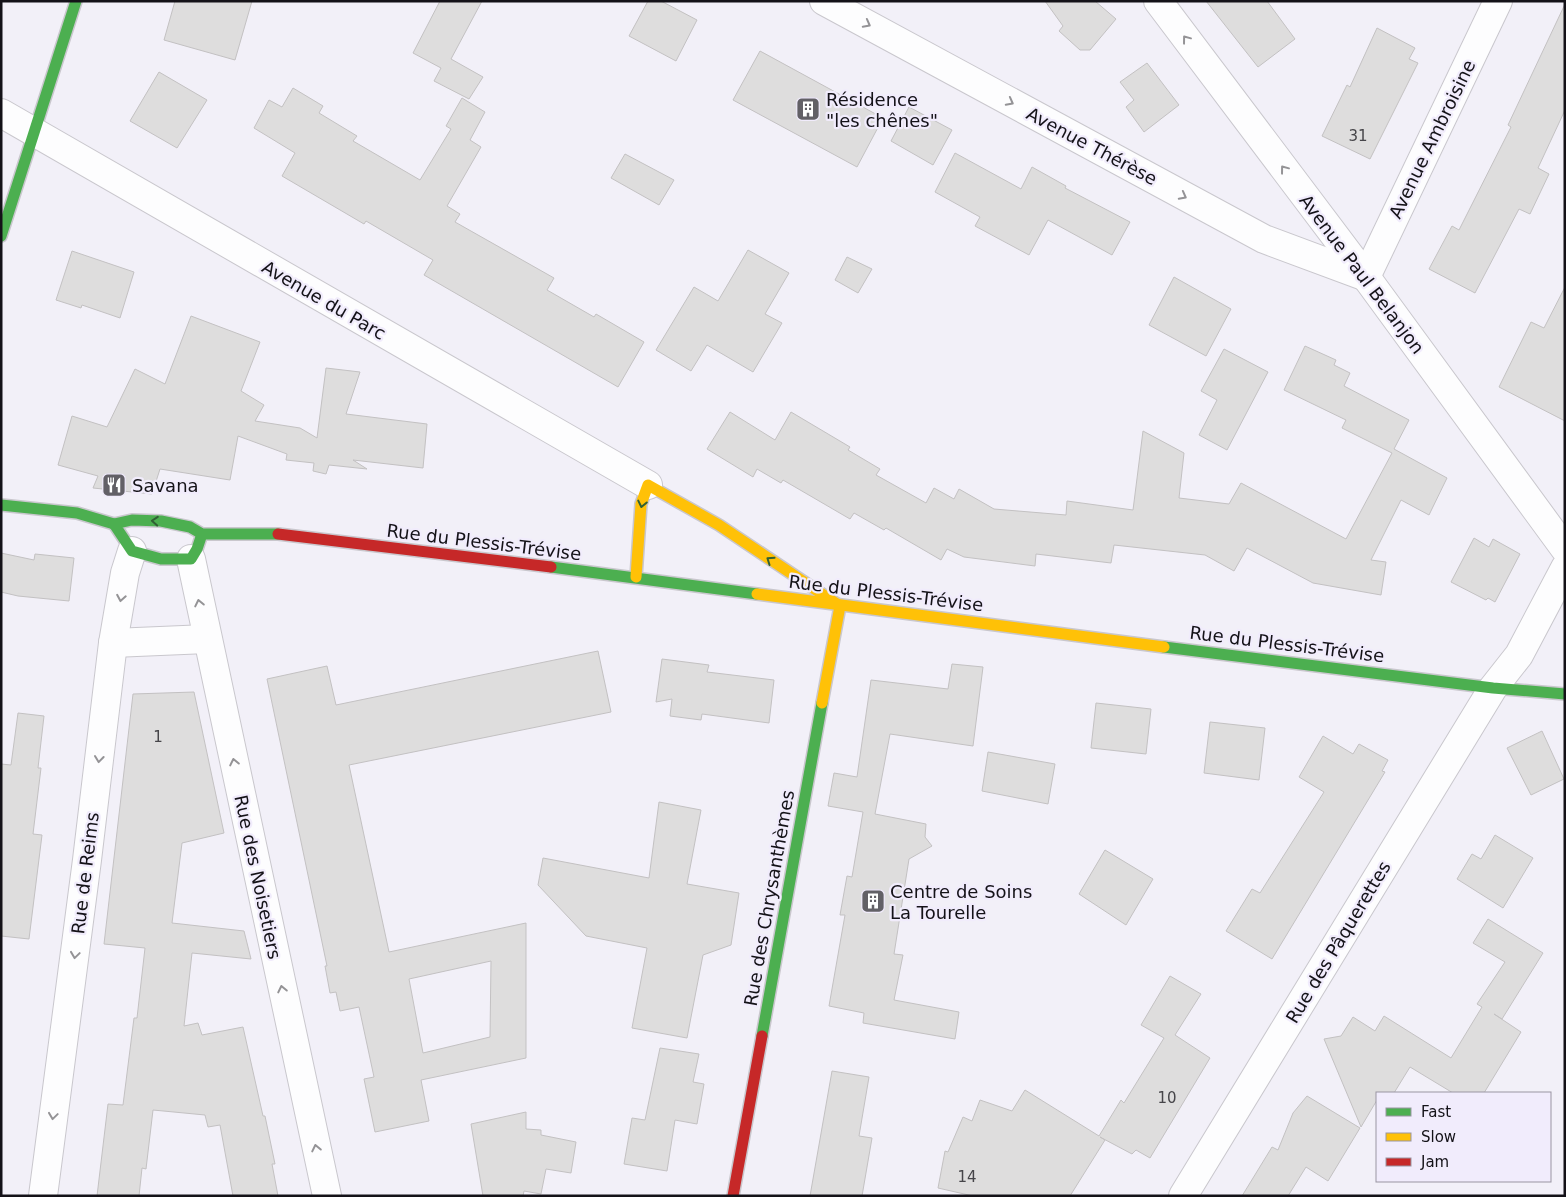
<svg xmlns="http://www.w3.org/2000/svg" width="1566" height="1197" viewBox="0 0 1566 1197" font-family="'DejaVu Sans',sans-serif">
<rect width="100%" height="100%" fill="#f2f0f8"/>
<g fill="#dedddd" stroke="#c3c1c2" fill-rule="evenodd">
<path d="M175,1h77l-17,59 -71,-20z"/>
<path d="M440,1h42l-31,58 32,18 -14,22 -35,-18 7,-13 -28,-15z"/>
<path d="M648,1h13l36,19 -21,41 -47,-25z"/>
<path d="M1045,1h50l21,18 -26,31h-10l-21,-19 4,-5z"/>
<path d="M1206,1h61l28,38 -37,28z"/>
<path d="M1565,4v106l-27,58 11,6 -19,40 -11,-5 -44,84 -46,-24 23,-43 7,4 52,-103 -3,-2z"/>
<path d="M1377,28l38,20 -6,11 9,4 -48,96 -48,-23 25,-51 3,2z"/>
<path d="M760,51l123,67 -26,49 -124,-67z"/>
<path d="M1147,63l32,42 -35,27 -18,-25 8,-7 -14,-18z"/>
<path d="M159,72l48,28 -30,48 -47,-27z"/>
<path d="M293,88l30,18 -4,7 38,23 -4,5 67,39 31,-51 -5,-3 16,-28 23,14 -15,28 11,7 -34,59 13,8 -5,8 99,56 -7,12 47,27 2,-3 48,28 -26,45 -194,-112 9,-15 -67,-39 -2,3 -82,-48 13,-23 -41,-25 15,-28 13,7z"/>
<path d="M909,107l43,23 -19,35 -42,-24z"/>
<path d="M955,153l66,36 11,-22 34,19 -1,2 65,34 -18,33 -64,-35 -19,35 -54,-29 5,-9 -45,-25z"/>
<path d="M625,154l49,26 -15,25 -48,-27z"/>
<path d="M748,250l41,23 -24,41 17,9 -29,49 -46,-27 -16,26 -35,-21 38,-63 24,14z"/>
<path d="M72,251l62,21 -14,46 -38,-13 -1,3 -25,-8z"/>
<path d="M847,257l25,12 -14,24 -23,-13z"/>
<path d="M1174,277l57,32 -25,47 -57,-31z"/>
<path d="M1565,287v134l-66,-34 32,-65 13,6z"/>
<path d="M191,316l69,26 -19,49 23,14 -9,16 45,7 17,10 9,-70 34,4 -14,42 81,10 -4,44 -70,-8 14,9 -38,-4 -3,9 -13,-3 1,-8 -28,-3 1,-6 -49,-18 -8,44 -70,-11 -8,25 -59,-6 5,-12 -40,-11 14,-49 35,11 28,-58 30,15z"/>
<path d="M1305,346l31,14 -2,5 16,8 -6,13 65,34 -15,29 53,29 -18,37 -28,-15 -30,60 15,2 -5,33 -68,-12 -66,-35 -13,23 -29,-16 -91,-10 -3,18 -75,-9 -1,12 -71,-9 -17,-8 -6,11 -55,-32 -2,2 -30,-17 -4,6 -67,-39 -2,3 -24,-14 -4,8 -46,-28 23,-37 45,28 16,-28 59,35 -2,3 32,19 -4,6 50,28 8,-15 20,11 5,-10 35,20 72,6 1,-14 66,9 10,-79 41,22 -5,45 50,6 12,-21 105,56 46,-86 -50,-25 4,-8 -62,-30z"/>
<path d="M1224,349l44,23 -41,78 -28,-15 18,-35 -16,-9z"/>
<path d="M1474,538l15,9 4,-8 27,15 -25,48 -7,-4 -2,2 -35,-18z"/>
<path d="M1,553l33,7 1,-6 39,4 -5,43 -51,-5 -17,-4z"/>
<path d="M598,651l13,61 -262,53 40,187 137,-29v135l-105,22 8,41 -54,11 -11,-53 10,-2 -15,-70 -19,4 -4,-19 -6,1 -5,-27h2l-60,-287 60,-13 9,39zM491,961l-1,76 -67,16 -14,-74z"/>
<path d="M662,659l47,6 -2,7 67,8 -5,43 -67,-9 -1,6 -31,-4 2,-17 -16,3z"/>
<path d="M952,664l31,3 -10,79 -83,-12 -15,80 51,10 -1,13 7,9 -23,13 -15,95 9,1 -9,45 65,12 -4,27 -92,-16 1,-10 -35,-7 16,-91h-5l7,-39 5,1 11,-65 -35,-6 6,-33 23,4 14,-97 77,9z"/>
<path d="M194,692l30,141 -42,10 -10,80 72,8 7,28 -59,-6 -8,73 14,-3 4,12 41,-8 20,89h2l10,48h-3l6,32h-45l-13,-71 -12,2 -3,-12 -52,-5 -7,59 -4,-1 -3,28h-42l11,-92 15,1 11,-87h3l8,-70 -41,-4 29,-250z"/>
<path d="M1096,703l55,6 -5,45 -55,-6z"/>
<path d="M18,713l26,3 -6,52h3l-8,66 9,1 -13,104 -28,-3v-172l10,1z"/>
<path d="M1210,722l55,6 -6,52 -55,-7z"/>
<path d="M1542,731l22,48 -33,16 -24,-47z"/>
<path d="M1323,736l30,18 6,-10 29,16 -6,11 3,1 -113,187 -46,-28 26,-42 8,4 64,-101 -25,-15z"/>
<path d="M988,752l67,12 -7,40 -66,-13z"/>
<path d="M659,802l42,8 -14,74 52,9 -8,52 -28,10 -16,83 -55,-10 15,-80 -61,-12 -48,-51 5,-27 106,20z"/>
<path d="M1495,835l38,23 -30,50 -46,-29 15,-25 9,5z"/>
<path d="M1105,850l48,29 -27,46 -47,-31z"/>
<path d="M1488,919l55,34 -41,66 -8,-5 27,18 -37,61h-31l-43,-26 -16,26h-17v7l-16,27 -37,-88 17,-3 12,-19 22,14 9,-15 67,42 31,-51 -5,-3 28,-42 -32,-19z"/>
<path d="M1170,976l31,18 -26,41 35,23 -60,100 -14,-8 -4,4 -32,-17 5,3 -35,56h-97l-35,-8 7,-37 3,1 15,-35 9,4 8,-21 32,11 13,-21 74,46 22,-36 3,3 40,-65 -23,-13z"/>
<path d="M660,1048l39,6 -6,28 11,2 -7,40 -22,-4 -8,51 -43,-7 8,-46 13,2z"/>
<path d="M832,1071l37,6 -10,59 13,2 -10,58h-52z"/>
<path d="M1307,1096l53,32 -32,53 -22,-14 -18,29h-46l30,-49 6,3 15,-37z"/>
<path d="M526,1112v17l15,1v5l35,7 -5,31 -25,-4 -5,25 -17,-3 -1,5h-40l-12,-72z"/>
</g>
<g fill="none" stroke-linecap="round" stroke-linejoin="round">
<g stroke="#c9c7cd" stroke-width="30">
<g id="street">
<path d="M824,1l440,238 102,38"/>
<path d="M1158,1l208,276 199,272"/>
<path d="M1,113l647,372"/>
<path d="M1366,277l132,-276"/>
<path d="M191,559l136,637"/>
<path d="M113,643l94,-4"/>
<path d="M43,1196l44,-336 26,-217 12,-70 7,-22"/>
<path d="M1183,1196l310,-508 26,-33 46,-87"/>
</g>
</g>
<g stroke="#c9c7cd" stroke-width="14">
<g id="fast">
<path d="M1,236l75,-235"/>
<path d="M1,505l76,8 37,11"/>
<path d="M202,534l-5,15 -6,10h-30l-29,-8 -18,-27 18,-4 29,1 29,6 12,7h76"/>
<path d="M551,567l206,27"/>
<path d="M1164,647l329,41 72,6"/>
<path d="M762,1036l60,-333"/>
</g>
</g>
<g stroke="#c9c7cd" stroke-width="14">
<g id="slow">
<path d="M636,577l5,-73 7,-19 71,40 121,81 -18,97"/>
<path d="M757,594l407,53"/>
</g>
</g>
<g stroke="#c9c7cd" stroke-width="14">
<g id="jam">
<path d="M278,534l273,33"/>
<path d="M733,1196l29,-160"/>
</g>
</g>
<use href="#street" stroke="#fdfdfe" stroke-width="28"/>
<use href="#fast" stroke="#4caf50" stroke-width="11"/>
<use href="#slow" stroke="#ffc107" stroke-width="11"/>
<use href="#jam" stroke="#c62828" stroke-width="11"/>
</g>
<defs><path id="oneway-chevron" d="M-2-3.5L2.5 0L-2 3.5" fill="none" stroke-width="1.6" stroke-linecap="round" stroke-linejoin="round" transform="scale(1.25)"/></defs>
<g stroke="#949396">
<use href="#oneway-chevron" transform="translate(867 24) rotate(28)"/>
<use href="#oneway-chevron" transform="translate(1186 39) rotate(-127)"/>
<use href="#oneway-chevron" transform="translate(1010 102) rotate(28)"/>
<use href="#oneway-chevron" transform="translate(1284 169) rotate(-127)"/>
<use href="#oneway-chevron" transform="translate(1183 196) rotate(28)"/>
<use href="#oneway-chevron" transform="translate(121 598) rotate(100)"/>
<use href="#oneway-chevron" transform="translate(199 603) rotate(-102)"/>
<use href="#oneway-chevron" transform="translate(99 759) rotate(97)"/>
<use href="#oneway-chevron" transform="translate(234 762) rotate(-102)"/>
<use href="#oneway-chevron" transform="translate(75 955) rotate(98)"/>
<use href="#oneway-chevron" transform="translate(282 989) rotate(-102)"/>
<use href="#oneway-chevron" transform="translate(53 1116) rotate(98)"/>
<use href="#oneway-chevron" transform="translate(316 1148) rotate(-102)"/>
</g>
<g stroke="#306034">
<use href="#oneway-chevron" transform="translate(642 504) rotate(102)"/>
<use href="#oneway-chevron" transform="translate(155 521) rotate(-176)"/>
<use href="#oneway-chevron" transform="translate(770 560) rotate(-145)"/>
</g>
<defs>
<g id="building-square" transform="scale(1.25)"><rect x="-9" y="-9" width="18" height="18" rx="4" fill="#626066" stroke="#f1ecfc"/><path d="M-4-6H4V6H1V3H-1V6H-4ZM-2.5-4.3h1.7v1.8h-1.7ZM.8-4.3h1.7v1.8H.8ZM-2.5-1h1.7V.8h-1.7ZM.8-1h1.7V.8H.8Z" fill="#fff"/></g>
<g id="restaurant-square" transform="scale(1.25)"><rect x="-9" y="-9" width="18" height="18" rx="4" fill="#626066" stroke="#f1ecfc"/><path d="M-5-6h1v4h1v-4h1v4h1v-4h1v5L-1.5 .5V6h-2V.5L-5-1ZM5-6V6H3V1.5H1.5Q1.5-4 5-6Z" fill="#fff"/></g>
</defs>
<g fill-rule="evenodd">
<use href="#building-square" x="808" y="109"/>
<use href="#restaurant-square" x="114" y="485"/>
<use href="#building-square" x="873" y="901"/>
</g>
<g text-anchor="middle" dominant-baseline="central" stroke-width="4.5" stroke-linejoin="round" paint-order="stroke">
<g font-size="15" fill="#464549">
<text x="1358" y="136">31</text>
<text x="158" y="737">1</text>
<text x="1167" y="1098">10</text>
<text x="967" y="1177">14</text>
</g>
<g font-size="18" fill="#141218" stroke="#f1ecfc" text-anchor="start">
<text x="826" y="99">Résidence<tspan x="826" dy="21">"les chênes"</tspan></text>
<text x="132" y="485">Savana</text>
<text x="890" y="891">Centre de Soins<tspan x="890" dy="21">La Tourelle</tspan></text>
</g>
<g font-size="18" fill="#141218" stroke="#f1ecfc">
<text transform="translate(1432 139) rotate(-64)">Avenue Ambroisine</text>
<text transform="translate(1092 146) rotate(28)">Avenue Thérèse</text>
<text transform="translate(1362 274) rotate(53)">Avenue Paul Belanjon</text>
<text transform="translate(324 300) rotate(30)">Avenue du Parc</text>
<text transform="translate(484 542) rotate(7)">Rue du Plessis-Trévise</text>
<text transform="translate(886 593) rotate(7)">Rue du Plessis-Trévise</text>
<text transform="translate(1287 644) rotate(7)">Rue du Plessis-Trévise</text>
<text transform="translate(85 873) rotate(-83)">Rue de Reims</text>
<text transform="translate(258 877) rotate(78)">Rue des Noisetiers</text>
<text transform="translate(769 898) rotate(-80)">Rue des Chrysanthèmes</text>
<text transform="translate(1338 942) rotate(-59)">Rue des Pâquerettes</text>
</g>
</g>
<rect width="1566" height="1197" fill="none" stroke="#141218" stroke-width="5"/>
<rect x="1376" y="1092" width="175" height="90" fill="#f1ecfc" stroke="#9995a1"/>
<rect x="1386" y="1108" width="25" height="8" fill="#4caf50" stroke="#9995a1"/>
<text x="1421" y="1117" font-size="15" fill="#141218">Fast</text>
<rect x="1386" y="1133" width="25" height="8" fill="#ffc107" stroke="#9995a1"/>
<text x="1421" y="1142" font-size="15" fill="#141218">Slow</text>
<rect x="1386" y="1158" width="25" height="8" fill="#c62828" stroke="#9995a1"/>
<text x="1421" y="1167" font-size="15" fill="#141218">Jam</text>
</svg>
